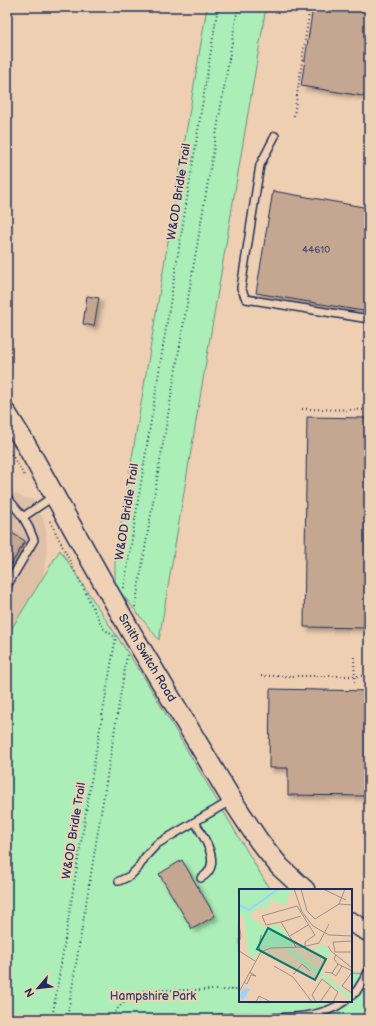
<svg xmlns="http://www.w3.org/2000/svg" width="376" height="1026" viewBox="0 0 376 1026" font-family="'Balsamiq Sans',sans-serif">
<defs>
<filter id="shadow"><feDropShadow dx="3.5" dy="3.5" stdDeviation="2" flood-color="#0004"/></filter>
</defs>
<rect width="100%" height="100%" fill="#efcfb1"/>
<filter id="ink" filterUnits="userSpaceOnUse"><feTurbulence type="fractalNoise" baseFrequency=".025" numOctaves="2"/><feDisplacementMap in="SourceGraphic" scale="8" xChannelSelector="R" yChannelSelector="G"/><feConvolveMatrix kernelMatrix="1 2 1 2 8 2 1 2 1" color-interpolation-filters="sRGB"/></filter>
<g filter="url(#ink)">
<path fill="#dec0a6" d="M7,481l7,12 10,5 8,1 11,20 3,12 1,18 -4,29 -36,58z"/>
<g fill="#aceeb7" stroke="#648e8a">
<path d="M207,7h59l-107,633 -44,-55v-25z"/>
<path d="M60,550l85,129 125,211h-30v111h111v-28l18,1v45h-362v-383z"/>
</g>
<g fill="#c5a791" stroke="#1b2f5e" filter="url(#shadow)">
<path d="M313,7h33l23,4v86l-68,-11z"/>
<path d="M273,191l96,17v104l-113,-19z"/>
<path d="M87,296l12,2 -5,28 -11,-2z"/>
<path d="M307,417l62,1v210l-65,-1z"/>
<path d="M7,530l18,11 -18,30z"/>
<path d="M270,689l99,2v105l-81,-1v-27h-19z"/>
<path d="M182,860l33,56 -23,13 -33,-55z"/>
</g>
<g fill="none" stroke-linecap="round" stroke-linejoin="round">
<g stroke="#1b2f5e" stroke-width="10">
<g id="lane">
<path d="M275,136l-15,29 -19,123 5,11 123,20"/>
<path d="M7,497l16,20"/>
<path d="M7,586l27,-46 -5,-12 -6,-11 31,-21"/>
<path d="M195,822c9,16 29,43 6,56"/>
<path d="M119,881l11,-5 8,-8 7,-11 12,-13 75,-44"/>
<path d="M351,996l5,-4 13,-21"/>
<path d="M218,1019c38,-5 94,7 127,-18"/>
</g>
</g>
<g stroke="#1b2f5e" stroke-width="22">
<g id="secondary">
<path d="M7,414l18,29 106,189 101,168 27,41 21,26 25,23"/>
<path d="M351,922l18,10"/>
</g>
</g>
<g stroke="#1b2f5e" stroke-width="2" stroke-dasharray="1 3" stroke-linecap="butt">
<path d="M294,116l16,-109"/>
<path d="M302,409l67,1"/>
<path d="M7,447l17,28"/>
<path d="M50,521l53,107 13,10"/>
<path d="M124,588l94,-581"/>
<path d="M135,607l103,-600"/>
<path d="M354,657l1,28"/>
<path d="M261,676h108"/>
<path d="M52,1019l39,-238 25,-145"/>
<path d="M67,1019l60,-364"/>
<path d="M111,1019l7,-11 12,-11 15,-7h95"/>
</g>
<use href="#lane" stroke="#efd2b6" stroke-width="7"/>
<use href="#secondary" stroke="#efd2b6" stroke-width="19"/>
</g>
</g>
<g text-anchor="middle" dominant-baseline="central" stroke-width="4" stroke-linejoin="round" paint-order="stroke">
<g font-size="10" fill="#464d6b">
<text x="316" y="250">44610</text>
</g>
<g font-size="12" fill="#1b2f5e" stroke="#efd2b6">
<text transform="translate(179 192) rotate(-81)">W&amp;OD Bridle Trail</text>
<text transform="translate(127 512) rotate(-81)">W&amp;OD Bridle Trail</text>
<text transform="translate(147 658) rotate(59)">Smith Switch Road</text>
<text transform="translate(74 831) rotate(-81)">W&amp;OD Bridle Trail</text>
</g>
<g font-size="12" fill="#2a4267" stroke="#efd2b6">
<text x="153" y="996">Hampshire Park</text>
</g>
</g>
<g transform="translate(239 889)">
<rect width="113" height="113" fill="#efcfb1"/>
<path d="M0,0h52l-2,8 -4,4 1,5 -15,-6 -6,13 -1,-8 -15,10 17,14 10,-5 8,7 9,15 -31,2 -7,10 -7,-4 -4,-37 -5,-4zM86,56l6,10 -2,2 -7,-2 -8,-7zM46,60h6l61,47v5z" fill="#aceeb7"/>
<path d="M5,99l6,1 -7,11 -4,-4z" fill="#9bd3fa"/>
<path fill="none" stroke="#9bd3fa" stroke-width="2" d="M0,16l10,5 29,-21"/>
<path fill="none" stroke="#9a8f90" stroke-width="1" d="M55,0l8,23 11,14 16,9 23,1M62,0l6,22 8,8 24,-15 6,-15M84,0l23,11M100,15l13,1M42,33l20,-6M0,35l2,12 -2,7M51,47l18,-11M113,52l-19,1 2,10h17M21,54l1,-8 -2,12 2,5M89,57l3,5 21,17M57,58l-15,-25 -15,3 -4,-9 35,-10 18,29 -10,7v5M0,62l16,10M97,66l-2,4 4,5 14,7M35,77l19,11 19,25M86,83l7,1 6,-9M113,83l-10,14 10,7M54,84l1,1 8,-10 8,7M93,84l4,3 6,-10M5,93l3,2 4,-9 5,1 -7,-4M0,103l22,-40 10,-4 31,-1 17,-4 10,-19M17,113l3,-6 12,6M77,113l-4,-7 10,-16 16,13 -5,10M81,113l11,-16"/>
<path fill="#0f766e" fill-opacity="0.15" stroke="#0f766e" stroke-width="2" d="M29,39l58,31 -11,21 -58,-31z"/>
<rect width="113" height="113" fill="none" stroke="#1b2f5e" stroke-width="2"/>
</g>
<rect width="376" height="1026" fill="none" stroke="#efd2b6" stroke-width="24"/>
<rect x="12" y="12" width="352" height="1002" fill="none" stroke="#1b2f5e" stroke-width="1.5" filter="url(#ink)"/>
<g transform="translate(38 988) rotate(242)" stroke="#efd2b6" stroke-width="3" paint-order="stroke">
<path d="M0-3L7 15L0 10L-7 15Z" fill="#1b2f5e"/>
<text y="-6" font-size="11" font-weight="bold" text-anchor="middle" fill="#1b2f5e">N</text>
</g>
</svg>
